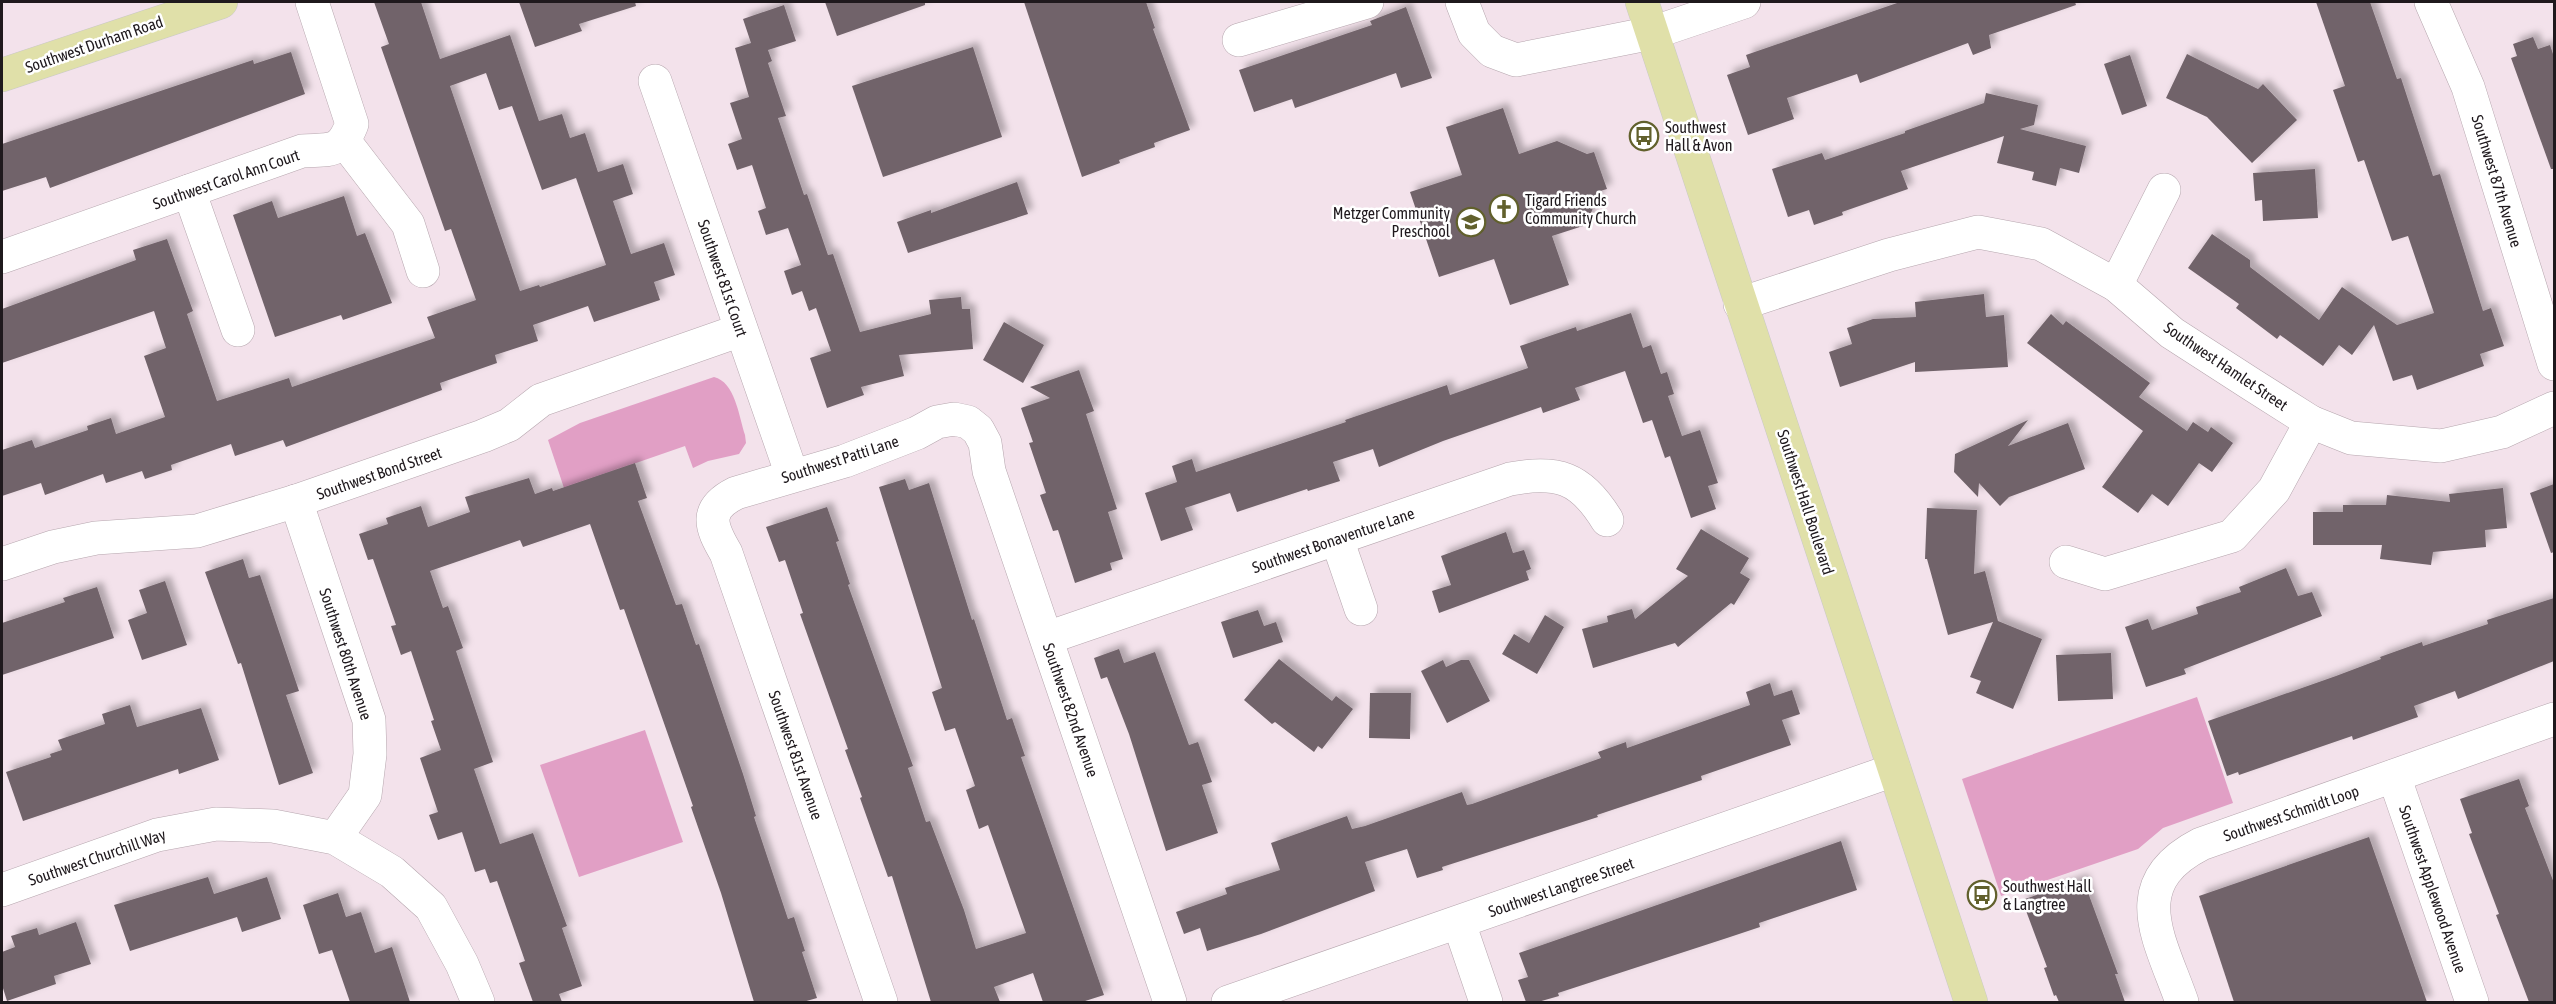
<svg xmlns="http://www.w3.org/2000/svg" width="2556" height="1004" viewBox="0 0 2556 1004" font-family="'Asap Condensed',sans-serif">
<defs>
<filter id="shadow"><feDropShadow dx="5.5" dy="-5.5" stdDeviation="3" flood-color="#0004"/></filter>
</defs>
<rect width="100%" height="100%" fill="#f3e2eb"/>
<g fill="#e19fc5">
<path d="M714,377c21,5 25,39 31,58l1,8 -7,11 -31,7 -15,7 -8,-22 -121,42 -16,-48 32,-17z"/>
<path d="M2197,697l36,106 -70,25 -25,21 -137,47 -39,-117z"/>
<path d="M645,730l38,112 -104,35 -39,-112z"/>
</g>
<g fill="#71636a" fill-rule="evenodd" filter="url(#shadow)">
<path d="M374,2h47l19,57 70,-24 29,86 23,-7 8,24 15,-5 13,39 25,-8 10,30 -20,7 18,53 33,-11 11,32 -21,7 6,18 -66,22 -6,-16 -55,19 5,16 -43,14 2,8 -57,20 2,7 -156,57 -3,-7 -48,16 -4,-12 -60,21 1,5 -27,9 -3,-8 -36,12 -3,-9 -58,21 -4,-12 -39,13v-46l30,-10 3,8 53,-18 -1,-4 24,-8 5,16 49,-17 -21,-61 22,-8 -12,-37 -152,52v-54l134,-49 -3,-10 34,-11 26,72 -6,3 30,87 72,-23 3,9 143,-49 -8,-21 49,-17 -25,-71 -6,2 -64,-184 8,-3zM486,73l13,37 13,-4 30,84 34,-12 30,87 -66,22 -1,-2 -19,6 -70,-205z"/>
<path d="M519,2h116l1,4 -57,18 3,7 -47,16z"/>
<path d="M825,2h100v3l-88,31z"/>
<path d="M1024,2h122l9,26 -2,1 37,101 -36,13 1,4 -36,13 1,3 -38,14z"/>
<path d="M1900,2h175l1,3 -87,30 2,13 -18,7 -5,-12 -108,40 -3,-9 -70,24 7,21 -46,16 -21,-60 23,-8 -4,-12z"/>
<path d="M2316,2h54l27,77 4,-1 32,98 7,-2 43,137 8,-3 13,38 -24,8 4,12 -67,24 -5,-15 -19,6 -19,-56 -22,30 -13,-10 -16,21 -43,-31 -3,4 -41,-31 3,-4 -51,-36 24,-34 38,26v7l69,53 23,-33 55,38 37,-12 -26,-77 -16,5 -28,-81 -6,2 -25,-72 12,-4z"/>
<path d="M784,5l12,36 -28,9 4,11 -4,2 18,53 -8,2 26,77 3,-1 21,61 5,-1 27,78 71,-18 -2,-14 32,-3 1,12h8l3,40 -74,6 5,21 -43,11 3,8 -37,13 -17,-50 21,-7 -15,-43 -7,3 -7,-20 -10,4 -8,-24 17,-6 -13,-37 -22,7 -8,-24 8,-3 -14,-43 -15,5 -9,-26 14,-5 -12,-36 19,-6 -14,-49 16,-5 -8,-24z"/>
<path d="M1406,7l26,71 -31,10 -5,-15 -101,35 -3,-9 -38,13 -15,-42 133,-45 -2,-4z"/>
<path d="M2533,37l5,12 12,-4 4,12v112h-3l-40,-111 6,-2 -4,-12z"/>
<path d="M973,47l29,90 -119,40 -31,-91z"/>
<path d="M291,52l14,42 -255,94 -4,-11 -44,14v-47l251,-84 1,4z"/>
<path d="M2187,54l71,35 5,-5 34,36 -45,43 -45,-46 -41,-19z"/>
<path d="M2130,55l17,51 -25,9 -18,-51z"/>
<path d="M1986,93l52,12 -4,20 -14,4 66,17 -7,27 -19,-5 -4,18 -24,-6 2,-8 -37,-9 7,-27 -103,35 7,18 -66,23 1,3 -29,10 -5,-15 -21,7 -16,-48 50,-16 3,7 80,-27v-2l79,-28z"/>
<path d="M1503,108l16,46 38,-13 30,13 7,-2 13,37 -7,2 -14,34 -34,11 17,49 -59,20 -16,-46 -55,18 -29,-85 52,-17 -16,-48z"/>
<path d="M2315,169l3,49 -55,3 -1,-21 -7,1 -2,-28z"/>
<path d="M1017,182l11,32 -120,39 -11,-31 34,-12v3z"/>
<path d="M344,196l13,40 8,-3 27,70 -49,17 -2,-5 -66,22 -42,-122 39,-14 6,17z"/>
<path d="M1984,294l2,23 18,-2 4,52 -93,5v-10l-75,25 -11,-35 23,-8 -5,-16 26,-9 43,-2 -1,-15z"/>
<path d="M1631,313l12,35 8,-3 10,29 6,-2 7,22 -6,2 14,40 18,-6 18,53 -10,3 8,23 -25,9 -21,-62 -5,2 -13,-38 -9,3 -18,-52 -50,17 5,12 -37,13 -2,-6 -98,34 -64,26 -6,-18 -40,13 7,19 -32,10 -1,-2 -70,23 -7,-19 -45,15 8,22 -32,11 -16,-48 32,-11 -5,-16 20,-7 4,13 150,-50 -1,-2 102,-35 3,10 78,-27 -8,-22 56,-19 1,4z"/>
<path d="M2051,314l12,11 3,-4 84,62 -11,14 48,34 6,-9 15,10 3,-5 22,16 -21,29 -13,-9 -31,43 -16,-12 -14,19 -36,-26 41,-56 -116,-88z"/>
<path d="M1004,322l40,23 -21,38 -40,-23z"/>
<path d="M1079,370l15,41 -8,3 31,95 -9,3 15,47 -13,4 2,7 -37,13 -17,-53 -5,1 -13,-36 6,-2 -17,-50 4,-1 -12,-34 29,-10 -20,-11z"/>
<path d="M2028,420l-20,26 60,-23 17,46 -76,28 -9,9 -21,-23 -1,14 -24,-25 1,-18z"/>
<path d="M635,463l12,35 -9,3 38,104 6,-1 14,41 3,-1 44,130 13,42 -2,1 34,102 6,-2 11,34 -3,1 15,46 -14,4h-49l-33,-109 -30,-86 2,-1 -69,-197 -4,1 -30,-86 -67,23 -3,-7 -90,31 13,37 5,-2 15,42 -7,3 37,111 -19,7 26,75 33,-11 34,93 -5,2 20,58 -23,8 3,8h-29l-14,-39 6,-2 -28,-80 -7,2 -5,-14 -10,3 -13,-40 -24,8 -9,-25 9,-3 -18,-54 21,-8 -10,-29 3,-1 -23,-69 -10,4 -10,-29 5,-1 -23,-66 -5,1 -9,-26 29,-10 -2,-6 35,-12 7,21 42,-15 -5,-15 64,-19 6,16 17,-6 1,3z"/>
<path d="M905,479l4,11 20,-7 43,137 2,-1 33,101 5,-2 13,38 -4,1 83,238 -22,7h-39l-10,-29 -39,14 6,15h-69l-39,-126 -4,1 -28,-79 2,-1 -17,-47 3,-1 -48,-135 3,-1 -18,-53 -6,2 -13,-35 61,-20 12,34 -3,1 14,42 -2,1 65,181 -5,2 18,54 4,-1 34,89 12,39 50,-16 -38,-108 -9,4 -13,-39 9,-4 -20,-58 -10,3 -13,-39 10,-4 -63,-201z"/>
<path d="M2554,484v68l-3,1 -21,-60z"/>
<path d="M2503,488l4,40 -22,2 1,17 -53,5 -2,13 -51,-6 2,-14h-69v-33h30v-7h43l1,-10 63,7 -1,-8z"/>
<path d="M1927,508l50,2 -3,64 11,-3 13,50 44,18 -29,70 -37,-16 5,-12 -11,-4 23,-55 -45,13 -21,-76h-2z"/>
<path d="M1701,529l48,29 -9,15 10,6 -16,26 -3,-2 -53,44 -3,-4 -82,25 -11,-39 26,-7 -1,-6 25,-7 3,10 53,-43 -12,-7z"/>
<path d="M1506,532l7,21 11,-3 7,19 -5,2 3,9 -90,33 -7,-22 19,-6 -10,-29z"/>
<path d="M243,559l6,19 11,-3 39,116 -13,4 27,78 -34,12 -38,-122 -3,1 -33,-92z"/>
<path d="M2286,568l12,28 14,-4 10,24 -138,53 2,5 -40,13 -21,-60 23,-8 4,11 46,-16 -2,-7 45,-15 -2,-5z"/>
<path d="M165,581l22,64 -45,15 -14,-40 19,-7 -8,-23z"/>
<path d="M97,587l17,51 -112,37v-52l63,-21 -2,-4z"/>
<path d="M2554,598v63l-96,38 -3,-8 -41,15 4,11 -65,23 -1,-4 -113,39 -1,-3 -11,4 -19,-55 128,-45 45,-17 -1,-2 42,-15 1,4 65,-22 -1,-4z"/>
<path d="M1258,610l6,16 12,-4 7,20 -50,16 -12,-36z"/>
<path d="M1545,615l19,12 -27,47 -35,-20 12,-20 15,9z"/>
<path d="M1119,649l5,14 31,-11 34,93 9,-3 14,40 -10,3 16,48 -52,18 -37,-117 -22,-57 -6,2 -7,-21z"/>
<path d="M2111,653l2,46 -55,2 -2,-46z"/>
<path d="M1279,659l53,42 4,-5 17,13 -31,40 -4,-3 -4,6 -39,-30 -3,2 -28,-24z"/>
<path d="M1443,660l3,7 15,-7h8l21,41 -43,22 -26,-52z"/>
<path d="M1770,683l4,13 18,-6 8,24 -18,6 9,25 -90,31 1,4 -105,35 1,2 -156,50 1,3 -26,8 -10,-29 -42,13 10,29 -114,43 -54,17 -7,-23 -16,6 -8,-22 51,-18 -2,-6 55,-18 -9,-27 76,-27 5,13 13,-3 97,-34 5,13 5,-1 129,-46 -3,-6 28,-10 1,6 123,-43 -4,-13z"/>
<path d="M1370,693h41l-1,46 -41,-1z"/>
<path d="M130,705l7,22 64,-19 18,52 -40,14 -1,-5 -155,52 -17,-49 45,-15 -1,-3 12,-4 -4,-10 47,-16 -3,-10z"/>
<path d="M2519,779l10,27 -4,2 29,75v119h-25l-33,-87 3,-1 -30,-80 3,-1 -12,-34z"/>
<path d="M2369,837l58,165h-193l-35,-106z"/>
<path d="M1841,841l16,49 -98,33 1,4 -33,11 -169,55 1,3 -21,6h-12l-8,-22 10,-3 -9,-24z"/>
<path d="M208,877l6,17 53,-17 14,42 -39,13 -5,-15 -107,34 -16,-46z"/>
<path d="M2083,879l35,95h-3l10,28h-66l-3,-7 -2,1 -10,-28 3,-1 -25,-67z"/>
<path d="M338,893l8,24 15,-5 14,41 17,-6 18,55h-60l-18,-52 -13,4 -16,-49z"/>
<path d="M76,922l15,42 -37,12 2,8 -49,17 -5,-16v-33l13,-5 -4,-11 26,-8 2,7z"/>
</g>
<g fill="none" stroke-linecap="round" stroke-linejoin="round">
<g stroke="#b6a6ae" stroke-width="34">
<g id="minor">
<path d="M1462,2l12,31 18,18 24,9 136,-27 92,-31"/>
<path d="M2431,2l37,85 86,277"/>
<path d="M1239,40l128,-38"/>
<path d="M655,81l137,394"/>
<path d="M345,142l63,82 15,47"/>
<path d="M189,191l49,139"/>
<path d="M2,257l300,-106c30,-2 38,3 50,-27l-40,-122"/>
<path d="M2116,285l48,-95"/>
<path d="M1740,304l149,-49 89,-23 63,12 75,41 56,48 79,51 60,38 40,16 90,8 61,-14 52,-24"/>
<path d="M296,501l73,219 1,34 -5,41 -30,43"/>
<path d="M1337,539l24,70"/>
<path d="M2066,562l39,12 127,-38 42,-46 37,-68"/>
<path d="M2,564l51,-17 43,-9 101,-7 99,-30 187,-65 26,-11 32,-25 200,-70"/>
<path d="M1047,638l463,-159c47,-9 71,-2 97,41"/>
<path d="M2394,776l78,226"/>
<path d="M2,890l155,-55 59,-11 57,2 62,12 57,34 39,35 31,57 16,38"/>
<path d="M1459,923l27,79"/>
<path d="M881,1002l-155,-449c-16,-27 -22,-44 10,-60l109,-32 72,-28 20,-11 17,-3 14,3 10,8 7,13 4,28 181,531"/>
<path d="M1228,1002l666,-232"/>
<path d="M2182,1002c-22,-63 -59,-118 19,-158l353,-125"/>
</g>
</g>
<g stroke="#c9c8c9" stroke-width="34">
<g id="major">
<path d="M1642,2l329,1000"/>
<path d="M2,75l219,-73"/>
</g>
</g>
<use href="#minor" stroke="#fff" stroke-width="33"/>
<use href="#major" stroke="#e0e0a9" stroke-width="33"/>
</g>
<defs>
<g id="bus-ring" transform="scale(1.5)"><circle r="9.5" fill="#fff" stroke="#61602c" stroke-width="1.5"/><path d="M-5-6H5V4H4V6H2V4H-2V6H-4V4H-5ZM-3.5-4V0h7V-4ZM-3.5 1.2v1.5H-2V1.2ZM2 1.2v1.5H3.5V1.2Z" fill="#61602c"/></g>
<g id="church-ring" transform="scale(1.5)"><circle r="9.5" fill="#fff" stroke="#61602c" stroke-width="1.5"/><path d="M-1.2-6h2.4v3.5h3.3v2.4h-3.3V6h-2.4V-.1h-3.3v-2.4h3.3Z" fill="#61602c"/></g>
<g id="school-ring" transform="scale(1.5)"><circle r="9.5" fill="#fff" stroke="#61602c" stroke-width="1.5"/><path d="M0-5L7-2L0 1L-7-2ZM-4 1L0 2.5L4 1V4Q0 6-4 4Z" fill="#61602c"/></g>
</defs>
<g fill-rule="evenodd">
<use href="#bus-ring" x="1644" y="136"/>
<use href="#church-ring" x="1504" y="209"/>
<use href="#school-ring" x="1471" y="222"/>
<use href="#bus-ring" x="1982" y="895"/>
</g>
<g text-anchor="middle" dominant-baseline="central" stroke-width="5" stroke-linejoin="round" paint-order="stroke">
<g font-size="16" fill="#1f191d" stroke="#fff">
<text transform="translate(94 44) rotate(-19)">Southwest Durham Road</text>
<text transform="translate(226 179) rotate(-19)">Southwest Carol Ann Court</text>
<text transform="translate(2497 181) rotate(73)">Southwest 87th Avenue</text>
<text transform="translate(723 278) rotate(71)">Southwest 81st Court</text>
<text transform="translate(2226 366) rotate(34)">Southwest Hamlet Street</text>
<text transform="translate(840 459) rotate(-18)">Southwest Patti Lane</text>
<text transform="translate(379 473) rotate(-19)">Southwest Bond Street</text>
<text transform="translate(1806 502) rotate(72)">Southwest Hall Boulevard</text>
<text transform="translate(1333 540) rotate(-19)">Southwest Bonaventure Lane</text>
<text transform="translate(346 654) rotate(72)">Southwest 80th Avenue</text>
<text transform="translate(1071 710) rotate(71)">Southwest 82nd Avenue</text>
<text transform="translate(796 755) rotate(71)">Southwest 81st Avenue</text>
<text transform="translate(2291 813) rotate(-19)">Southwest Schmidt Loop</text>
<text transform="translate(97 857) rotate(-19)">Southwest Churchill Way</text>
<text transform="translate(1561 887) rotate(-19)">Southwest Langtree Street</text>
<text transform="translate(2433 889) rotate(71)">Southwest Applewood Avenue</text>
</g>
<g font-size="16" fill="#1f191d" stroke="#fff" text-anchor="start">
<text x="1665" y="127">Southwest<tspan x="1665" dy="18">Hall &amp; Avon</tspan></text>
<text x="1525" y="200">Tigard Friends<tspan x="1525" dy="18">Community Church</tspan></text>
<text x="1450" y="213" text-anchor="end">Metzger Community<tspan x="1450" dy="18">Preschool</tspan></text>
<text x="2003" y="886">Southwest Hall<tspan x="2003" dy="18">&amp; Langtree</tspan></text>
</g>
</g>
<rect width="2556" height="1004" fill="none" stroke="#1f191d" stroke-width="6"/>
</svg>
